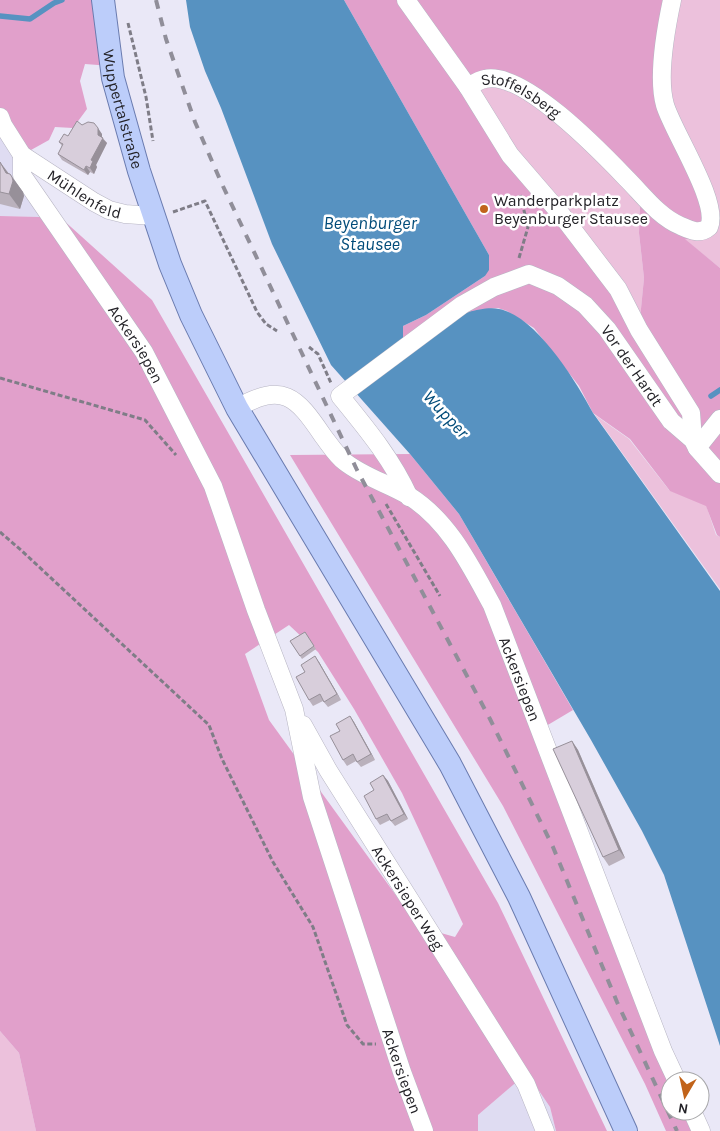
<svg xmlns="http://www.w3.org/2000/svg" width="720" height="1131" viewBox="0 0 720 1131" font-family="Karla,sans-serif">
<rect width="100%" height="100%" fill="#eae8f7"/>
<g fill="#dfdcf2">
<path d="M0,117l29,63 22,29 -11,8 -40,-1z"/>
<path d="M527,1072l23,35 6,24h-78v-16z"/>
</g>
<g fill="#ecc1dc">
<path d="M672,0h48v268l-37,-30h11l-24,-113z"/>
<path d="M484,79l49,16 107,108 -1,30 5,45 -5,52 -171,-243z"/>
<path d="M595,415l34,24 40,51 37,15 10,30 4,2v52z"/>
<path d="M0,1031l19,22 17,78h-36z"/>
</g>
<g fill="#e1a0cb" fill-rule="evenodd">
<path d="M0,0h103l8,66 -26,-2 -5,17 7,28 -14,19 -18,-1 -6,13 -27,15 -22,-38z"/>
<path d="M344,0h328l-14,62 53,146 -21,31h-5l35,29v269l-3,-2 -11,-29 -36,-15 -40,-52 -37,-26 -14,-27 -45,-58 -27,-17 -9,-3 -18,2 -67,35 -10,-8v-11l23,-11 59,-39 4,-21zM516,86l49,33 75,84 -1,30 5,45 -5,51 -171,-242z"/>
<path d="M51,209l101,91 346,603 109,228h-51l-6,-24 -23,-34 -49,42v16h-442l-17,-78 -19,-22v-815l40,1zM289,625l29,27 36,57 48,84 61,131 -8,13 -21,-6 -31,-26 -134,-185 -24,-66z"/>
<path d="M410,454l49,60 114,196 -37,22 134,349v30h16l10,20h-30l-21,-47 -142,-278 -213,-351z"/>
</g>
<path fill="#5792c1" d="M186,0h158l145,255v15l-4,6 -59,39 -23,11v11l10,8c16,-10 37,-28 56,-33 8,-2 20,-5 30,-3 37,7 77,72 94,104l127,178v455l-56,-171 -22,-44 -51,-91 -132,-226 -49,-60 -79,-89 -59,-121 -51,-136 -16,-37 -15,-44z"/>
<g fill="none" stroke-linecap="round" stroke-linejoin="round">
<g stroke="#5792c1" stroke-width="5.5">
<path d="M0,16l30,3 24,-16 8,-3"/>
<path d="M711,396l9,-6"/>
</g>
<g stroke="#b7b5c3" stroke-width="19">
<g id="minor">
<path d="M406,0l62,87 42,68 50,58 58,76 21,41 52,83 2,27"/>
<path id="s1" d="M468,87c5,-3 11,-7 17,-8 38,-9 117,74 142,100 16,16 32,38 54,47 9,4 19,9 28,1 11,-24 -36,-95 -44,-122 -8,-28 1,-77 7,-105"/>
<path id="s2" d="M0,117l3,8 19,30 72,47 15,8 16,4 28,2"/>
<path id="s3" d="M22,155v20l122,177 69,134 43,124 38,99 18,88 90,275 22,59"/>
<path id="s4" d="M237,408c46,-26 59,-12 86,28 7,9 13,19 22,26 19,15 44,22 64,34 40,25 61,69 83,109l171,446 14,30"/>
<path d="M697,448l23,-29"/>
<path id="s5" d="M409,497c-17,-38 -43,-69 -69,-101l122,-91 32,-18 35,-13 29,12 27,19 22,24 64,92 22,19 4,8 23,26"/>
<path id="s6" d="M303,725l25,45 198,314 19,47"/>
<path d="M692,1111l9,20"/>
</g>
</g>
<g stroke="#6a7baf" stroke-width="24">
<g id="major">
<path id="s7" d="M103,0l10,78 26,93 31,93 21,51 46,93 213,356 69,133 107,234"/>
</g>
</g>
<g stroke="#7f7d87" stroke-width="3" stroke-dasharray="5 2.5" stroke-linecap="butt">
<path d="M128,23l18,74 7,44"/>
<path d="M173,212l32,-11 52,111 9,12 11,7"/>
<path d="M519,258l9,-31 -8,-33"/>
<path d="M309,347l9,7 13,29"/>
<path d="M0,378l145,42 31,35"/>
<path d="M386,504l54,92"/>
<path d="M0,532l22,19 187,174 13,34 51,103 40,65 34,98 16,19h13"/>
</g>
<use href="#minor" stroke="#fff" stroke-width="18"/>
<use href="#major" stroke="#bccdfa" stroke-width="22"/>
<path stroke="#908e99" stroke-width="4" stroke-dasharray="9 9" stroke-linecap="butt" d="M156,0l10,39 29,83 26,60 136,288 133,249 63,128 64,155 60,129"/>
</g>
<g fill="#bab1bc">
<path d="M82,125l20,9v3l5,6 -11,22 1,2 -3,7 -4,-2 -2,3 -26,-15 -4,-6 4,-8 -3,-4 9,-6z"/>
<path d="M0,162l23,30 1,4 -4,13 -20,-5z"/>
<path d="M305,632l11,17 -14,10 -12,-18z"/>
<path d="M319,662l22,38 -13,7 -5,-6 -10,5 -4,-6 -4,-28z"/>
<path d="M350,716l4,6 21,38 -14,7 -5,-6 -9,5 -4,-6 -3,-29z"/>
<path d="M572,741l6,9 47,108 -16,8 -6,-9z"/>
<path d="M383,775l5,6 20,38 -13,7 -5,-6 -10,5 -4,-6 -2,-29z"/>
</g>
<g fill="#979099">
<path d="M98,128l4,6v4l5,5 -11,22 1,2 -3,7 -4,-6 1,-8 7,-25z"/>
<path d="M0,162l11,15 -1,-3 13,18 1,4 -4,13 -11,-15z"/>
<path d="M86,166l4,6 -2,3 -4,-5z"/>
<path d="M315,656l4,6 22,38 -4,-6z"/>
<path d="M350,716l4,6 21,38 -4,-6z"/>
<path d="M572,741l6,9 47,108 -6,-8z"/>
<path d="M383,775l5,6 20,38 -4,-5z"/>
</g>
<g fill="#d8cedb" stroke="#979099">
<path d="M77,121l5,4 6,-3 6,1 4,5v7l5,3 -12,22 2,1 -3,7 -4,-2 -2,4 -26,-16 5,-10 -4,-2 5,-8 4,2z"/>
<path d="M0,162l6,11 4,1 2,3 1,4 -4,13 -9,-2z"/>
<path d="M305,632l9,14 -14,10 -10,-15z"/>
<path d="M315,656l22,38 -13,8 -4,-8 -11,6 -13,-23 9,-5 -4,-7z"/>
<path d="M350,716l21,38 -14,8 -4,-8 -10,6 -13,-24 10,-5 -4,-7z"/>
<path d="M572,741l47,109 -16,7 -50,-108z"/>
<path d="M383,775l21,39 -13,7 -4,-7 -11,5 -12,-23 10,-6 -4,-7z"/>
</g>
<circle fill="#c1631a" stroke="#fff" stroke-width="2" cx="484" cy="209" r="5"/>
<g text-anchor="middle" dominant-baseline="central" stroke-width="5" stroke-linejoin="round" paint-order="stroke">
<g font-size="16" fill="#242328" stroke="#fff">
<text stroke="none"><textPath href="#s1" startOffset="59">Stoffelsberg</textPath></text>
<text stroke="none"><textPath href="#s7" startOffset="111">Wuppertalstraße</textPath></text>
<text stroke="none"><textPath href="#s2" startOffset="118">Mühlenfeld</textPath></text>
<text stroke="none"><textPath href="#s3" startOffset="224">Ackersiepen</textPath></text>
<text stroke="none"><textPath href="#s5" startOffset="490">Vor der Hardt</textPath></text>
<text stroke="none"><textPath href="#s4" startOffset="431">Ackersiepen</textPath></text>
<text stroke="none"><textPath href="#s6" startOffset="202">Ackersieper Weg</textPath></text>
<text stroke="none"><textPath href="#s3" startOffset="1001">Ackersiepen</textPath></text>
</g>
<g font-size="16" fill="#242328" stroke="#fff" text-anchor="start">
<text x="494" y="200">Wanderparkplatz<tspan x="494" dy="18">Beyenburger Stausee</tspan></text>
</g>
<g font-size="18" font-style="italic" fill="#004b79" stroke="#fff">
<text x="370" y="223">Beyenburger<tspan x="370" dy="21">Stausee</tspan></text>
<text transform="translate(446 414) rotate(47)">Wupper</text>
</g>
</g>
<g transform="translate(685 1096) rotate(189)"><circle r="24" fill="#ffffff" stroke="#a7a7a9"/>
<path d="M0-4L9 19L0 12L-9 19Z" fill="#c1631a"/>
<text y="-8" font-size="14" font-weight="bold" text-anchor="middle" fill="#242328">N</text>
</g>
</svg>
